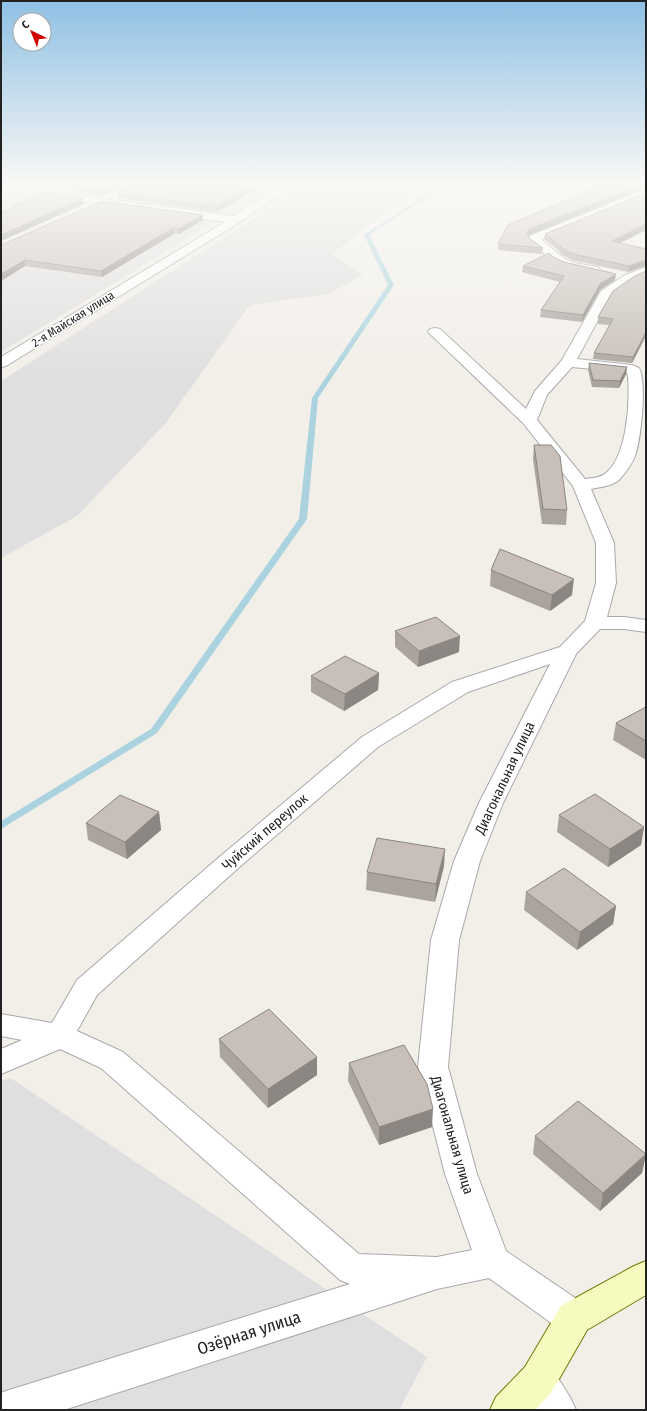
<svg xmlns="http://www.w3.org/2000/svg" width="647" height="1411" viewBox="0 0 647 1411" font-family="'Fira Sans Condensed',sans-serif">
<rect width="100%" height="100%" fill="#f2efe9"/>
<g fill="#e0dfdf">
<path d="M2,185h118l-22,12z"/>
<path d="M145,185h131l-46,31 -113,-16z"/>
<path d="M306,185h86l14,12 -74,57 31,21 -35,19 -78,11 -85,119 -88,92 -76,42v-177z"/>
<path d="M1,192l86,12 -86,38z"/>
<path d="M105,207l110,15 -214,130v-96z"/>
<path d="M12,1079l415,278 -28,53h-398v-330z"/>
</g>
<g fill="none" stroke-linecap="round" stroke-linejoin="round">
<path fill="#aad3df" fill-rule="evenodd" d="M441,185h5l-77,50 25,50 -76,113 -11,121 -150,214 -156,96v-8l150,-92 148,-210 13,-121 76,-113 -24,-50z"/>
<g stroke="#a9a9a9" stroke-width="2">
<g id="minor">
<path d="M1,185l233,31 47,-31h12l-53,37 -234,144 -5,1v-10l224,-135 -224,-32z"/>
<path d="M646,189v7l-105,43c7,6 13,11 20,17 9,8 26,9 37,11l2,3 -2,3c-10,2 -34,-5 -43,-10 -2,-2 -25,-21 -27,-23l2,-4z"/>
<path d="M646,267v8l-13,6 -22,15 -34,63 55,6 7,3c8,14 2,71 -4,88 -3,8 -10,17 -15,23 -7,7 -20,8 -29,10l23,54 2,40 -9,34h17l22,3v12l-22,-3h-24l-24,25 -73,149 -23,58 -21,79 -11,127 29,107 29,77 81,55 5,12 -5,12 -13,5 -13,-5 -72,-52 -52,11 -373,121h-63v-17l5,-2 344,-107 -10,-4 -239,-212 -41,-19 -59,25v-25l21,-9 -21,-4v-22l51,9 25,-43 140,-121 145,-122 90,-55 108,-35 25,-26 11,-38v-40l-23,-57 -50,-63 -95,-91 2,-3 5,-1 5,1 86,80 9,-18 27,-31 39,-69 24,-16zM572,367l52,5 3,1 1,4c2,26 -1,79 -22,96 -6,5 -14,5 -21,6l-48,-59 10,-25zM550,664l-71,139 -25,58 -23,79 -13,127 27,107 27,76 -35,7 -78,-3 -236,-202 -46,-21 20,-36 138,-124 143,-124 90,-55z"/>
<path d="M538,1362l13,5 19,30 6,13h-40l-11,-17 -5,-13 5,-13z"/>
</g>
</g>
<g stroke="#707d05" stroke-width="2">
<path id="secondary" d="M646,1261v34l-59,35 -36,63 -16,17h-45l6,-13 29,-30 36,-61 73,-40z"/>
</g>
<use href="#minor" fill="#fff" fill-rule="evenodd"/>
<use href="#secondary" fill="#f7fabf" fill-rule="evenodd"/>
</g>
<g fill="#aba49e">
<path d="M125,185l-25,11 -23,-2v-6z"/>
<path d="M136,185h127l-46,27 -99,-14v-5z"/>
<path d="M646,185v3l-117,47 -1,1 1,2 14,10 -1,6 -44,-4v-6z"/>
<path d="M646,193v37l-26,13 26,6v17h-1l-17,6 -56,-12 -10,-5 -5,-6 -13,-10 1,-5z"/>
<path d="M203,215v5l-24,14h-5l-72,43 -77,-11 -24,15v-36z"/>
<path d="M553,257l11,5 51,18 -15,10 -18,32 -42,-5 1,-7 19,-28 -38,-10 1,-6z"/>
<path d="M646,271v65l-14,27 -39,-4 1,-6 16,-28 -12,-1v-7z"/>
<path d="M589,363l38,4 -1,7 -7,14 -27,-1 -4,-17z"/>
<path d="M534,445l33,65 -1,15 -24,-1 -9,-65z"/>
<path d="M491,570l81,25 -22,16 -60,-25z"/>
<path d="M395,631l64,21 -41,15 -23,-20z"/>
<path d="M379,673l-1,17 -34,21 -33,-19v-16z"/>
<path d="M646,707v53l-33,-20 3,-17z"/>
<path d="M159,812l2,18 -34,29 -39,-19 -2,-17z"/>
<path d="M559,815l85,12 -3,18 -33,22 -51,-35z"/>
<path d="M444,866l-9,36 -69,-12 1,-18z"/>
<path d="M526,892l90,14 -3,18 -36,26 -53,-40z"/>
<path d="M219,1039l98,18v18l-49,33 -48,-51z"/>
<path d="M349,1063l83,64 -53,18 -31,-64z"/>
<path d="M535,1136l111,18 -4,19 -42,38 -67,-57z"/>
</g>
<g fill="#8b8681">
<path d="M113,185h12l-25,11 -1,-5z"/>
<path d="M254,185h9l-46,27v-5z"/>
<path d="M641,185h5v3l-117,47 -2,4v-6l2,-4z"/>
<path d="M83,198l1,6 -83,37v-6z"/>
<path d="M203,215v5l-24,14v-5z"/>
<path d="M646,224v6l-34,17v-6z"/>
<path d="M173,228l1,6 -72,43 -1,-6z"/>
<path d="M25,260v6l-24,15v-7z"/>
<path d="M646,260l-1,6 -17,6 1,-6z"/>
<path d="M616,274l-1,6 -15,10 -18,32 1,-7 17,-31z"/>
<path d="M646,332v4l-14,27 1,-6z"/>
<path d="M627,367l-1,7 -7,14 1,-7z"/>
<path d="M574,579l-2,16 -22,16 2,-16z"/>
<path d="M460,636l-1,16 -41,15 1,-16z"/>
<path d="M379,673l-1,17 -34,21 1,-17z"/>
<path d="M159,812l2,18 -34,29 -2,-17z"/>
<path d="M644,827l-3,18 -33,22 2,-18z"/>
<path d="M445,849l-1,17 -9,36 1,-18z"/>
<path d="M616,906l-3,18 -36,26 3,-18z"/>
<path d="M317,1057v18l-49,33v-19z"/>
<path d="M433,1109l-1,18 -53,18v-18z"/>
<path d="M646,1154l-4,19 -42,38 3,-18z"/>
</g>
<g fill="#c7bfb8" stroke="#8b8681">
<path d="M83,185h30l-14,6 -22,-3z"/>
<path d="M136,185h118l-37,22 -99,-14z"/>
<path d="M601,185h40l-112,44 -2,4 2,5 14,10 -45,-4 10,-19z"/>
<path d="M42,192l41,6 -82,37v-22z"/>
<path d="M646,193v31l-34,17 34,8v11l-17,6 -56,-12 -10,-5 -6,-6 -12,-9z"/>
<path d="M102,201l101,14 -24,14 -6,-1 -72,43 -76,-11 -24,14v-29z"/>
<path d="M549,253l4,4 11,5 52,12 -16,10 -17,31 -42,-5 23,-34 -41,-10z"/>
<path d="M646,271v61l-13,25 -39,-4 19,-34 -15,-2 15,-26 22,-15z"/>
<path d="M589,363l38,4 -7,14 -27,-1z"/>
<path d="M534,445h17l9,11 7,54 -24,-1z"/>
<path d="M500,549l74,30 -22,16 -61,-25z"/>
<path d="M436,617l24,19 -41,15 -24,-20z"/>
<path d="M345,656l34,17 -34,21 -34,-18z"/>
<path d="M646,707v34l-30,-18z"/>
<path d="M595,794l49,33 -34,22 -51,-34z"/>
<path d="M120,795l39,17 -34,30 -39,-19z"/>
<path d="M377,838l68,11 -9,35 -69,-12z"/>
<path d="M564,868l52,38 -36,26 -54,-40z"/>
<path d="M269,1009l48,48 -49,32 -49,-50z"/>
<path d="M404,1045l23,39 6,25 -54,18 -30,-64z"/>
<path d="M578,1101l68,53 -43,39 -68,-57z"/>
</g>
<linearGradient id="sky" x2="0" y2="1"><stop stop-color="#8fc0e4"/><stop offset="0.48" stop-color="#f9f8f5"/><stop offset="1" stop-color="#f9f8f5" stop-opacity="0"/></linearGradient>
<rect width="647" height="382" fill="url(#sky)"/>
<g text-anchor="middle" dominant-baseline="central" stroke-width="3" stroke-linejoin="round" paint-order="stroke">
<g font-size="12" fill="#222" stroke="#fff">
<text transform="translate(73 319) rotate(-32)">2-я Майская улица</text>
</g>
<g font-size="14" fill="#222" stroke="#fff">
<text transform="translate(505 778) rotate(-65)">Диагональная улица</text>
<text transform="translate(265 832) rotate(-41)">Чуйский переулок</text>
<text transform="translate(452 1135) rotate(74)">Диагональная улица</text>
</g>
<g font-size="17" fill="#222" stroke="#fff">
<text transform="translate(249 1333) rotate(-18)">Озёрная улица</text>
</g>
</g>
<rect width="647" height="1411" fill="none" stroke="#222222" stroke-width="4"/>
<g transform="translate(32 32) rotate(317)"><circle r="19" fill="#ffffff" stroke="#a7a7a7"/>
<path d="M0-3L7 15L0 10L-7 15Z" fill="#d40000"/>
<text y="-6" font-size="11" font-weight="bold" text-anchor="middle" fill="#222222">С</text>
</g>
</svg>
